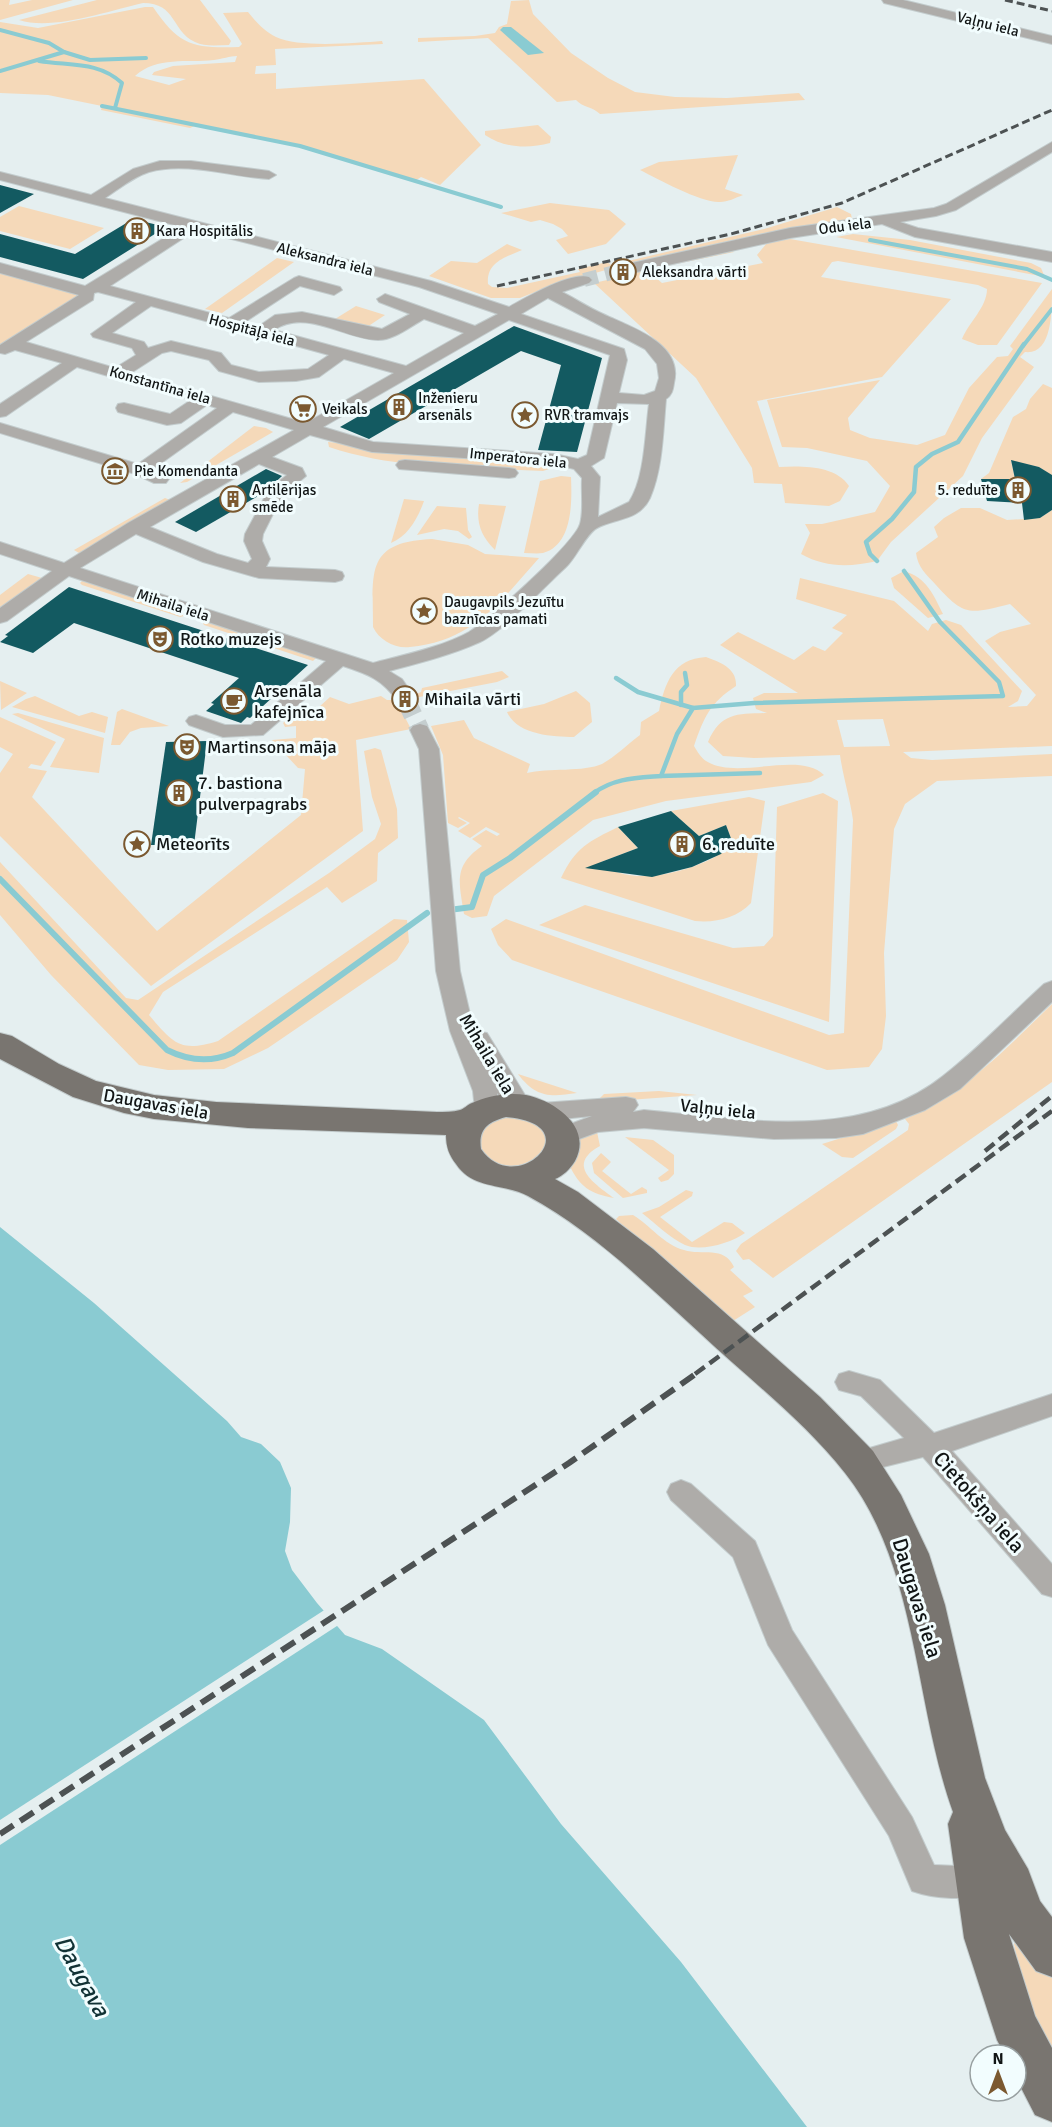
<svg xmlns="http://www.w3.org/2000/svg" width="1052" height="2127" viewBox="0 0 1052 2127" font-family="Signika,sans-serif">
<rect width="100%" height="100%" fill="#e5eff0"/>
<g fill="#f5d9b9" fill-rule="evenodd">
<path d="M0,0h10l-1,5 23,-5h41l-73,20z"/>
<path d="M97,0h103l31,41 -2,4c-11,0 -24,2 -34,-3 -24,-11 -18,-39 -52,-39 -35,8 -91,28 -124,17z"/>
<path d="M529,0l4,14 38,39 37,25 27,14 40,5 52,1 72,-5 6,7 -205,14c-7,-7 -18,-7 -24,-14l-19,2 -69,-64 -70,4v-4l57,-2 20,-3 4,-6 8,-3 4,-23z"/>
<path d="M145,7h8c27,40 41,41 86,40l3,-3 -19,-31 25,-1c8,10 16,19 28,25 22,11 80,6 106,4l1,3 -108,5 1,16 -20,1 -1,8 21,-1v16l148,-10 57,66 -41,40 -19,-8 -6,4 -115,-35 -101,-22 -9,4 -89,-18 1,-4 -54,-11 -48,-2v-71l38,6zM237,56l-2,6 -62,4 -19,6 -2,3 34,4 -17,6 -34,-9c22,-20 52,-13 79,-16 8,-1 16,-4 23,-4z"/>
<path d="M538,125l13,12 -1,6c-22,6 -46,5 -65,-8v-4z"/>
<path d="M738,155l-13,34 18,6c-8,3 -15,7 -23,7 -19,1 -62,-23 -80,-32l19,-8z"/>
<path d="M550,203l59,7 17,14 -20,20 -38,10 -12,-14 12,-4 -6,-7 -9,-5 -13,-4 -9,2 -30,-9z"/>
<path d="M19,206l85,22 -34,21 -70,-18v-14z"/>
<path d="M837,207l14,7 1,5 -5,4 -83,10 -134,30 -80,23 -30,12h-29l-62,-22 22,-15 26,2 30,-19 15,6c-16,7 -36,12 -34,34l4,3 15,1 73,-16 -2,-3 29,-7 4,3 153,-36z"/>
<path d="M853,234l57,6 121,23 10,5 3,7 -4,1 -204,-39z"/>
<path d="M790,239l252,44 -45,62h-19l-16,-6c7,-17 25,-32 25,-50l-9,-4 -140,-24 -6,1 -11,15 130,22 -69,78 -125,24 22,66c23,-1 56,-2 70,19l-9,15 -11,5 -44,-3 -3,-19 -28,-1 -2,-15 -56,-90 -102,-95 35,-8 1,-3 100,-22 4,2 -87,18 15,13 101,-20 -6,-8 10,-12z"/>
<path d="M277,258l17,4 -72,51 -17,-4z"/>
<path d="M0,272l75,20 2,3 -1,3 -76,49z"/>
<path d="M1052,289c0,24 0,66 -27,63l-5,5 14,10 -52,71 -19,38 -72,66 -14,19c-27,6 -51,7 -76,-7l9,-21 -5,-9h17l53,-12 15,-26 -23,-25 -60,-13 -25,-1 -15,-47 113,-20 -32,38 2,12 20,8 47,7 28,-10 24,-47 28,-31 11,-1 5,-7 -3,-3z"/>
<path d="M356,306l29,9 -21,14 -29,-10z"/>
<path d="M1043,384l9,4v88l-13,-9 -28,-6 4,18h-34l8,-6 24,-56 13,-8 4,-10z"/>
<path d="M254,426l12,2 7,4 -86,50 -7,1z"/>
<path d="M328,442l214,21 11,2 -1,3 -9,3c-71,-4 -146,-1 -214,-24z"/>
<path d="M561,476l10,1c1,24 2,68 -28,76 -6,1 -13,0 -19,0l16,-72z"/>
<path d="M165,498l5,2 -91,53 -5,-3z"/>
<path d="M404,499l20,2c-6,17 -16,35 -33,42z"/>
<path d="M479,504l27,2 -11,44c-14,-14 -19,-27 -16,-46z"/>
<path d="M437,506l29,2 2,22 4,7 -3,2 -11,-8 -14,-2 -27,6z"/>
<path d="M961,508h19l27,12 33,-2 12,-8v236l-149,6 8,6 21,2 120,-6v22l-115,5 -32,23 -11,25 -10,124 2,63 -4,33 -13,18 -42,3 -315,-110 -14,-15 -7,-16 15,-10 323,116 15,-2 9,-213c-3,-22 -10,-43 -13,-65l-86,3 -31,-2 -15,-14c13,-30 30,-28 59,-29l-11,-4 -3,-11 11,-5h34l-78,-48 18,-13 56,28 19,-14 12,5 18,-18 -11,-5 15,-13 -51,-16 4,-21 94,23 34,30 4,-7 14,-4 15,5 61,66 -4,10 -10,6 19,-1 9,-11 -51,-54 15,-9 31,-8 -21,-20c-41,10 -45,13 -74,-19 -10,-11 -18,-17 -20,-32l22,-16 -4,-10 10,-9zM883,719l7,27 -46,1 -7,-27z"/>
<path d="M432,539l36,6 17,9 54,4c-39,44 -66,83 -129,89 -15,2 -31,-7 -37,-20 0,-55 -8,-85 59,-88z"/>
<path d="M904,571c23,7 29,23 39,43l-15,4 -34,-30 -3,-10z"/>
<path d="M28,574l14,4 -42,31v-14z"/>
<path d="M82,581l105,34 -7,2 -98,-32 -2,-2z"/>
<path d="M203,621l113,37 -3,3 -109,-36 -2,-3z"/>
<path d="M706,657c14,5 31,11 30,29 -26,17 -32,31 -42,60 3,5 7,12 12,15 31,20 93,-11 118,14l-13,7 -145,19 -73,19 -99,76 -7,20 -15,2 -8,-4c-5,-32 -11,-48 18,-68l-10,-7 14,-9 11,6 3,-2 -14,-7 -16,11 -12,-7 12,-8 -11,-6 -1,1 9,5 -9,5 -10,-5 -5,-68 -12,-29 33,-6 10,18 56,26 -3,9c20,-5 58,-1 75,-9 13,-7 26,-20 38,-29l1,-13 18,-11c6,-28 14,-52 47,-54z"/>
<path d="M502,671l7,6 -12,5 -83,16 -2,-2 9,-4 1,-4z"/>
<path d="M0,681l27,12 -26,17z"/>
<path d="M576,691l14,12 2,19 -18,15c-21,0 -57,-2 -67,-25l37,-8z"/>
<path d="M35,696l44,20 13,-4 16,5 -3,16 -93,-26 14,-8z"/>
<path d="M381,696l6,4h9l15,29 -55,11 7,91 -212,155 -151,-150v-63l13,-19 -13,-7v-30l56,25 -15,24 -10,-2 -3,4 19,3 -15,26 125,134 144,-116 4,-46 -7,-1 -26,-28 24,-2v-12l-11,1 -2,-4 19,-17 16,2 12,-11 19,7z"/>
<path d="M122,709l47,17 -28,2 -11,4 -10,13h-9l6,-33z"/>
<path d="M18,713l86,25 -5,35 -49,-6 15,-28 -53,-25z"/>
<path d="M375,748l6,2 16,59 1,29 -20,15 -1,28 -35,22 -15,-16 -164,105 -14,23c24,28 31,38 69,26l176,-122 13,1 2,22 -12,18 -129,88 -44,21 -56,1 -29,-5 -88,-90 -51,-60v-53l126,136 12,2 191,-127 46,-34 6,-15 -9,-27 -8,-46z"/>
<path d="M823,793l15,8 -9,221 -290,-97 46,-20 148,43 31,-2 9,-10 4,-129z"/>
<path d="M749,797l16,4 -14,102c-14,15 -35,20 -56,18l-134,-43c15,-31 27,-36 57,-51l20,21 -37,14c26,27 90,10 119,-8 5,-3 8,-9 12,-13l-6,-16 -27,11 -28,-25z"/>
<path d="M1052,1004v78l-279,196 -24,-19 -6,1 -7,-9 5,-7 167,-114 1,-6 -4,-5c59,-26 102,-71 147,-115z"/>
<path d="M518,1074l59,19c-27,4 -41,5 -59,-19z"/>
<path d="M659,1091l38,4 -96,7 -1,-4 4,-4z"/>
<path d="M509,1115l24,5 14,14 -3,18c-24,17 -33,18 -61,6l-7,-24 12,-13z"/>
<path d="M896,1121l2,4 -2,4 -43,29 -11,-1 -20,-13z"/>
<path d="M588,1132h9l3,14c-35,19 -5,38 14,52 -23,-4 -35,-11 -45,-34l9,-22z"/>
<path d="M625,1137l28,3 21,15v19l-6,6 -7,2 -3,-4 11,-8z"/>
<path d="M601,1153l10,9 -9,9 29,23 11,-7 5,3v3l-24,5 -29,-25 -2,-10z"/>
<path d="M686,1190l7,2 -1,4 -32,21 32,25 32,-20 8,1 13,10c-14,10 -44,19 -60,12 -15,-7 -30,-22 -43,-32l17,-6z"/>
<path d="M633,1215c17,10 31,30 51,35 18,6 40,-5 50,17l-4,3 23,21 -10,5 12,11 -22,14 -74,-66 1,-2 -6,2 -38,-36 3,-3z"/>
<path d="M1017,1939l35,29v98l-28,-72 -10,-50z"/>
</g>
<g fill="#8acbd2">
<path d="M503,27h8l33,26 -16,2 -28,-25z"/>
<path d="M0,1227l94,76 133,118 14,16 20,7 19,18 11,26 -1,34 -5,29 7,19 25,33 28,32 37,14 102,71 77,104 120,138 126,165h-807z"/>
</g>
<path fill="#e5eff0" d="M326,1609l14,15 -340,221v-25z"/>
<g fill="none" stroke-linecap="round" stroke-linejoin="round">
<g stroke="#8acbd2" stroke-width="4">
<path d="M0,30l49,13 15,9 26,8 56,-2"/>
<path d="M39,61c31,5 59,0 83,22l-7,25"/>
<path d="M0,71l64,-19"/>
<path d="M102,106l198,40 201,61"/>
<path d="M870,240l157,29 25,11"/>
<path d="M1023,346l29,-37"/>
</g>
<g stroke="#8acbd2" stroke-width="4.5">
<path d="M877,561l-7,-7 -4,-12 26,-23 22,-27 2,-25 16,-13 26,-12 66,-98"/>
<path d="M616,678l22,14 55,16"/>
<path d="M681,705v-13l6,-7 -2,-12"/>
<path d="M661,776l99,-3"/>
<path d="M594,793c20,-15 42,-15 67,-17l16,-42 16,-26 61,-5 249,-7 -4,-14 -59,-60 -36,-51"/>
</g>
<g stroke="#8acbd2" stroke-width="6">
<path d="M0,879l167,171c22,11 43,13 66,3l194,-140"/>
<path d="M449,910l23,-3 11,-32 27,-17 86,-66"/>
</g>
</g>
<g fill="#135a61">
<path d="M0,185l34,9 -34,19z"/>
<path d="M133,219l33,8 -83,52 -83,-22v-23l75,20z"/>
<path d="M514,326l88,32 -25,94 -39,-2 23,-85 -40,-14 -152,88 -29,-12z"/>
<path d="M1011,460l28,7 13,8v35l-12,8 -16,2 -2,-17 -35,-2 -6,-22h34z"/>
<path d="M266,469l16,7 -17,16 -69,40 -21,-10z"/>
<path d="M69,587l239,78 -58,53 -3,-1 -6,6 -35,-12 8,-7 -3,-1 28,-25 -165,-55 -41,30 -33,-11 8,-6 -3,-1z"/>
<path d="M207,741l-13,104h-43l15,-103z"/>
<path d="M671,811l28,25 27,-11 6,16 -11,13 -29,13 -40,10 -67,-9 53,-20 -20,-21z"/>
</g>
<g fill="none" stroke-linecap="round" stroke-linejoin="round">
<path stroke="#c5cecf" stroke-width="14" stroke-dasharray="14 8" stroke-linecap="butt" d="M584,280l39,-10"/>
<path stroke="#c5cecf" stroke-width="19" stroke-dasharray="19 9" stroke-linecap="butt" d="M405,698l15,32"/>
<g stroke="#c3cccd" stroke-width="2">
<g id="minor">
<path d="M882,0h21l149,36v8l-168,-41z"/>
<path d="M1052,142v10l-96,58 -20,6 -36,6 18,6 134,24v10l-137,-25 -33,-13 -92,14 -167,37 -8,-5 8,-5 167,-37 144,-20 12,-4z"/>
<path d="M160,161h31l78,10 7,4 -7,4c-38,-2 -82,-18 -120,-7 -16,5 -30,17 -44,26l326,83 78,26c18,-10 61,-35 80,-30l3,3 -3,3 -27,9c14,7 27,16 41,22 27,13 81,29 71,69 -1,7 -2,12 -8,16 -3,32 -3,69 -16,99 -11,23 -34,20 -53,30 -11,6 -21,30 -31,39 -22,20 -61,63 -86,75 -29,13 -61,21 -91,29l13,8 13,19 -3,4h-14c-15,-22 -30,-28 -55,-36l-80,69 -40,2 -34,-12 -3,-4 3,-4 7,-2 29,10h26l75,-64 -257,-85 -62,45 -7,2v-15l52,-37 -52,-17v-12l64,21 64,-40 166,-93 -61,-18 -80,57 16,10 -3,4h-12l-19,-9 -135,-41v-10l138,41 79,-56 -10,-3 -26,18 -14,2 -49,-13 -2,-4 2,-4 6,-1 46,11 21,-14 -114,-33 -71,49 -6,1v-13l62,-41 -47,-13 -10,4 -5,-1v-8l79,-50 -79,-22v-10l85,23 97,-59 -182,-47v-8l91,23 42,-26zM196,230l223,57 79,27 -23,12 -90,-32 -8,5 2,3 31,12 -28,15 -80,-17 -27,3 -16,11 -14,-4 55,-36 34,9 8,-5 -2,-3 -41,-11 -5,2 -65,40 -119,-32zM98,292l38,10 -45,32 2,3 39,11 4,7 -21,13 -89,-26 67,-42 1,-7zM548,298l97,51 12,15 2,14 -4,13 -11,4 -25,-2 8,-33 -3,-11 -103,-35zM151,306l178,49 -21,14 -49,3 -28,-7 -10,-12 -50,-12 -23,7 -4,-6 -32,-9zM424,319l40,14 -58,33 -132,-36c32,-22 70,9 104,10 16,0 33,-14 46,-21zM509,320l101,35 -23,100 -9,4 -24,-5 -181,-12 -50,-15zM171,351l38,9 10,11 40,11 37,-1 23,-4 25,-18 50,14 -88,50 -175,-50 31,-20zM617,403l32,1c-4,29 -4,74 -20,98l-31,15 2,-40 -9,-11 13,-8zM310,435l62,17 182,12 20,5 8,9c-1,14 2,32 -2,46 -6,20 -91,96 -111,108 -27,15 -66,23 -96,31l-293,-95 56,-34 67,28 56,16 76,4 7,-2 2,-4 -2,-4 -7,-2 -69,-3 4,-8 -8,-18 1,-7 19,-38 24,-20 -4,-8 -30,-11zM259,464l28,11 -18,14 -24,45 -1,7 8,18 -4,4 -31,-9 -67,-27z"/>
<path d="M405,460l104,8 6,1 3,4 -3,4 -6,1 -110,-9 -3,-4 3,-4z"/>
<path d="M420,724l7,2 12,23 21,222 14,60 13,2 44,72 -3,6c-17,5 -22,-6 -31,-18l2,17 -3,6 -9,3 -9,-3 -3,-6 -2,-19 -23,-60 -14,-60 -17,-222 -9,-19 3,-4z"/>
<path d="M1052,981v21l-92,87 -35,21 -62,24 -27,4 -62,1 -130,-11 -46,4 -35,13 -9,-3 -3,-6 3,-6 38,-14 -51,5 -9,-3 -3,-6 3,-6 9,-3 85,-6 9,2 3,6 -5,7 11,-2c99,9 215,33 299,-34 36,-28 68,-62 101,-92z"/>
<path d="M849,1371l31,9 54,53 118,-39v22l-100,35 100,113v33l-10,-3 -119,-137 -64,16 -10,-3 -4,-8 4,-8 55,-16 -43,-42 -22,-6 -4,-8 4,-8z"/>
<path d="M681,1480l10,4 64,57 37,89 120,187 22,48 45,2 12,4 4,11 -4,11c-22,8 -57,6 -79,-2l-23,-55 -121,-191 -35,-88 -62,-57 -4,-8 4,-8z"/>
</g>
</g>
<g stroke="#c3cccd" stroke-width="2">
<path id="primary" d="M0,1033l12,3 47,28 37,17 58,14 62,7 221,10c7,0 16,0 23,-2 4,-1 7,-5 12,-7 16,-7 36,-11 54,-8 29,6 67,32 49,66 -5,8 -12,15 -20,18l23,13 75,57 167,148 53,54 28,44 28,59 16,51 40,173 20,52 23,39 12,32 12,16v60l-16,-6 -27,-37 26,82 17,32v74l-17,-7 -19,-37v-23h-11l-8,-15 -33,-102 -16,-114 5,-12c-39,-108 -35,-247 -108,-339 -41,-52 -96,-94 -144,-139 -54,-49 -108,-103 -173,-138 -24,-13 -55,-6 -72,-32 -7,-9 -10,-17 -10,-29l-198,-7 -94,-9 -30,-6 -51,-16 -73,-38zM506,1117c87,7 10,83 -25,32 -3,-20 7,-27 25,-32z"/>
</g>
<use href="#minor" fill="#aeaca9" fill-rule="evenodd"/>
<use href="#primary" fill="#797570" fill-rule="evenodd"/>
<path stroke="#4d5253" stroke-width="1.5" d="M523,406l5,18"/>
<g stroke="#4d5253" stroke-width="3" stroke-dasharray="8 4" stroke-linecap="butt">
<path d="M1005,0l47,11"/>
<path d="M497,286l234,-52 111,-31 210,-93"/>
</g>
<g stroke="#4d5253" stroke-width="4.5" stroke-dasharray="12 6" stroke-linecap="butt">
<path d="M985,1151l67,-55"/>
<path d="M695,1374l357,-263"/>
</g>
<path stroke="#4d5253" stroke-width="6" stroke-dasharray="16 8" stroke-linecap="butt" d="M0,1834l569,-371 128,-90"/>
</g>
<defs>
<g id="building-ring" transform="scale(1.35)"><circle r="9.5" fill="#f2fdfe" stroke="#7b5930" stroke-width="1.5"/><path d="M-4-6H4V6H1V3H-1V6H-4ZM-2.5-4.3h1.7v1.8h-1.7ZM.8-4.3h1.7v1.8H.8ZM-2.5-1h1.7V.8h-1.7ZM.8-1h1.7V.8H.8Z" fill="#7b5930"/></g>
<g id="supermarket-ring" transform="scale(1.35)"><circle r="9.5" fill="#f2fdfe" stroke="#7b5930" stroke-width="1.5"/><path d="M-6-5.5h2.5l.6 2H6L4.5 2H-2.5L-4.4-4H-6ZM-1.5 3.2a1.3 1.3 0 1 0 .1 0ZM3 3.2a1.3 1.3 0 1 0 .1 0Z" fill="#7b5930"/></g>
<g id="sight-ring" transform="scale(1.35)"><circle r="9.5" fill="#f2fdfe" stroke="#7b5930" stroke-width="1.5"/><path d="M0-6L1.8-2.2L6-1.7L2.9 1.2L3.7 5.4L0 3.3L-3.7 5.4L-2.9 1.2L-6-1.7L-1.8-2.2Z" fill="#7b5930"/></g>
<g id="museum-ring" transform="scale(1.35)"><circle r="9.5" fill="#f2fdfe" stroke="#7b5930" stroke-width="1.5"/><path d="M0-6L6-3V-2H-6V-3ZM-5-1h2V3h-2ZM-1-1h2V3h-2ZM3-1h2V3H3ZM-6 4H6V6H-6Z" fill="#7b5930"/></g>
<g id="theatre-ring" transform="scale(1.35)"><circle r="9.5" fill="#f2fdfe" stroke="#7b5930" stroke-width="1.5"/><path d="M-5-5.5Q0-4 5-5.5V0Q5 5 0 6Q-5 5-5 0ZM-3.3-2.5H-1v1.5H-3.3ZM1-2.5H3.3v1.5H1ZM-2.8 1Q0 5.5 2.8 1Z" fill="#7b5930"/></g>
<g id="cafe-ring" transform="scale(1.35)"><circle r="9.5" fill="#f2fdfe" stroke="#7b5930" stroke-width="1.5"/><path d="M-5.5-4.5H6V0H3Q3 3.5 0 3.5H-2.5Q-5.5 3.5-5.5 0ZM3-3.2v2h1.7v-2ZM-6 4.5H4V6H-6Z" fill="#7b5930"/></g>
</defs>
<g fill-rule="evenodd">
<use href="#building-ring" x="137" y="231"/>
<use href="#building-ring" x="623" y="272"/>
<use href="#building-ring" x="399" y="407"/>
<use href="#supermarket-ring" x="303" y="409"/>
<use href="#sight-ring" x="525" y="415"/>
<use href="#museum-ring" x="115" y="471"/>
<use href="#building-ring" x="1018" y="490"/>
<use href="#building-ring" x="233" y="499"/>
<use href="#sight-ring" x="424" y="611"/>
<use href="#theatre-ring" x="160" y="639"/>
<use href="#building-ring" x="405" y="699"/>
<use href="#cafe-ring" x="234" y="701"/>
<use href="#theatre-ring" x="187" y="747"/>
<use href="#building-ring" x="179" y="793"/>
<use href="#sight-ring" x="137" y="844"/>
<use href="#building-ring" x="682" y="844"/>
</g>
<g text-anchor="middle" dominant-baseline="central" stroke-width="6" stroke-linejoin="round" paint-order="stroke">
<g font-size="15" fill="#111515" stroke="#f2fdfe">
<text transform="translate(988 24) rotate(14)">Vaļņu iela</text>
<text transform="translate(845 226) rotate(-7)">Odu iela</text>
<text transform="translate(325 259) rotate(14)">Aleksandra iela</text>
<text transform="translate(252 330) rotate(15)">Hospitāļa iela</text>
<text transform="translate(160 385) rotate(16)">Konstantīna iela</text>
<text transform="translate(518 458) rotate(6)">Imperatora iela</text>
<text transform="translate(173 605) rotate(18)">Mihaila iela</text>
</g>
<g font-size="15" fill="#111515" stroke="#f2fdfe" text-anchor="start">
<text x="156" y="231">Kara Hospitālis</text>
<text x="642" y="272">Aleksandra vārti</text>
<text x="418" y="398">Inženieru<tspan x="418" dy="17">arsenāls</tspan></text>
<text x="322" y="409">Veikals</text>
<text x="544" y="415">RVR tramvajs</text>
<text x="134" y="471">Pie Komendanta</text>
<text x="252" y="490">Artilērijas<tspan x="252" dy="17">smēde</tspan></text>
<text x="998" y="490" text-anchor="end">5. reduīte</text>
<text x="444" y="602">Daugavpils Jezuītu<tspan x="444" dy="17">baznīcas pamati</tspan></text>
</g>
<g font-size="18" fill="#111515" stroke="#f2fdfe" text-anchor="start">
<text x="180" y="639">Rotko muzejs</text>
<text x="254" y="691">Arsenāla<tspan x="254" dy="21">kafejnīca</tspan></text>
<text x="424" y="699">Mihaila vārti</text>
<text x="207" y="747">Martinsona māja</text>
<text x="198" y="783">7. bastiona<tspan x="198" dy="21">pulverpagrabs</tspan></text>
<text x="156" y="844">Meteorīts</text>
<text x="702" y="844">6. reduīte</text>
</g>
<g font-size="18" fill="#111515" stroke="#f2fdfe">
<text transform="translate(487 1054) rotate(59)">Mihaila iela</text>
<text transform="translate(156 1104) rotate(10)">Daugavas iela</text>
<text transform="translate(718 1109) rotate(6)">Vaļņu iela</text>
</g>
<g font-size="21" fill="#111515" stroke="#f2fdfe">
<text transform="translate(979 1502) rotate(49)">Cietokšņa iela</text>
<text transform="translate(917 1598) rotate(73)">Daugavas iela</text>
</g>
<g font-size="24" font-style="italic" fill="#113235" stroke="#f2fdfe">
<text transform="translate(82 1976) rotate(61)">Daugava</text>
</g>
</g>
<g transform="translate(998 2073)"><circle r="28" fill="#f2fdfe" stroke="#98a0a1" stroke-width="1.5"/>
<path d="M0-4.5L10 22L0 15L-10 22Z" fill="#7b5930"/>
<text y="-9" font-size="16" font-weight="bold" text-anchor="middle" fill="#111515">N</text>
</g>
</svg>
